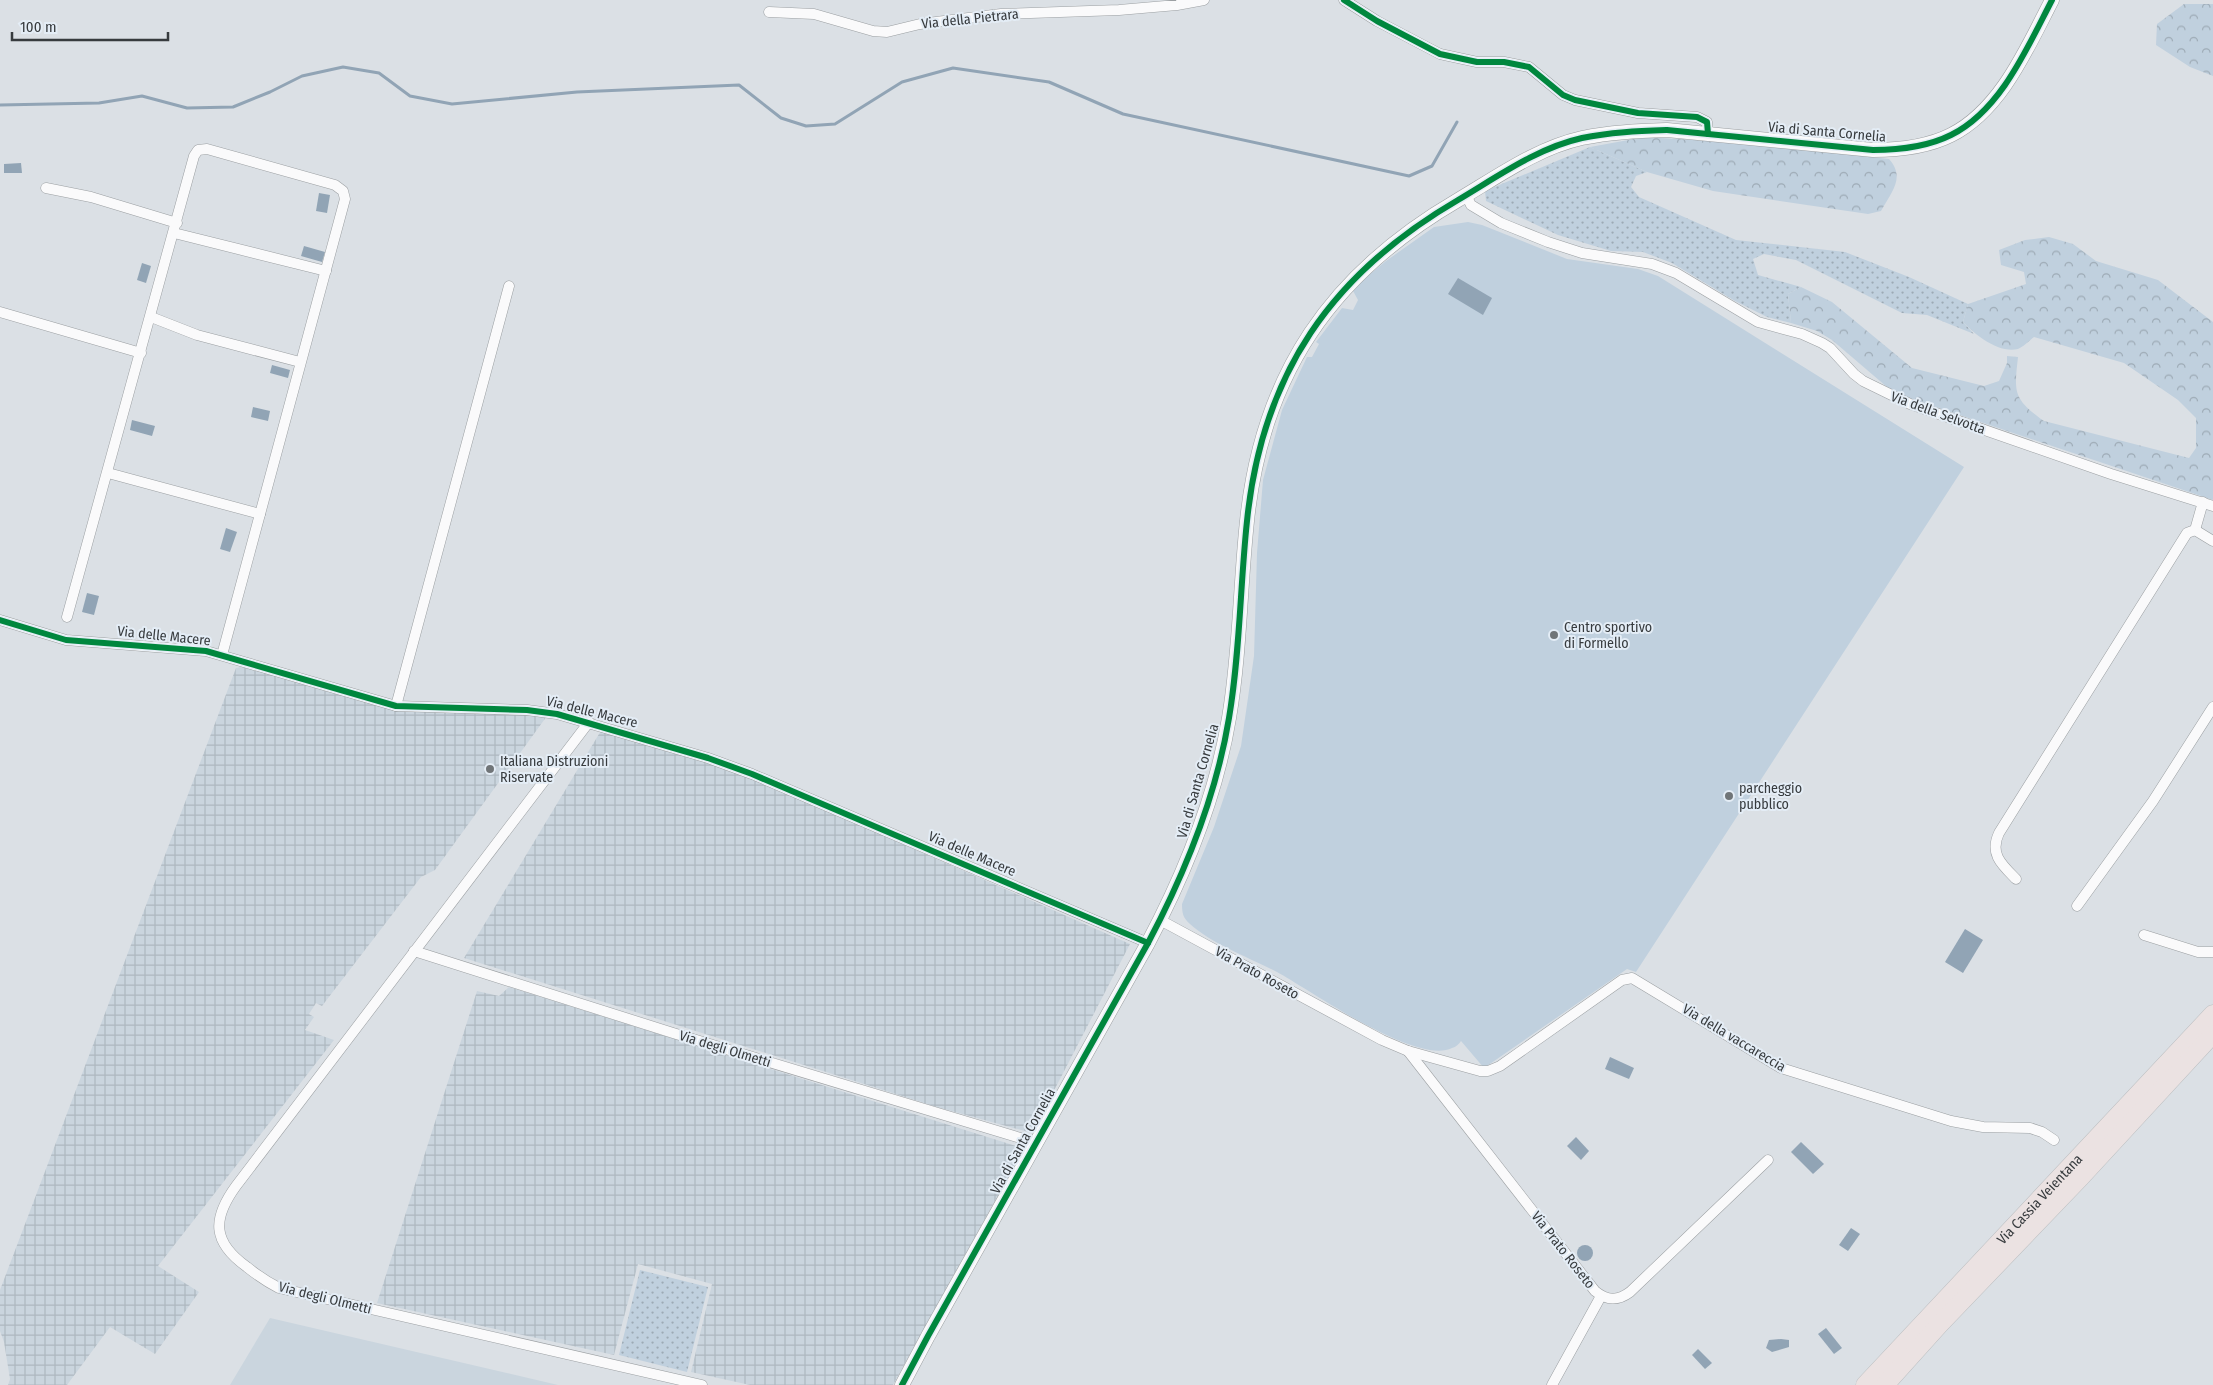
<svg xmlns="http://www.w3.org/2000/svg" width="2213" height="1385" viewBox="0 0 2213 1385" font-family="'Fira Sans Condensed',sans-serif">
<defs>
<pattern id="industrial-grid" width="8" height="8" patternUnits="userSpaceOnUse" patternTransform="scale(1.25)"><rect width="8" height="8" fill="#cad5de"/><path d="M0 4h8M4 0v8" fill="none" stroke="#aeb8c0"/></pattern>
<pattern id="grass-dots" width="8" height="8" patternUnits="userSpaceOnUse" patternTransform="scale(1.25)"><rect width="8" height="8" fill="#c0d0de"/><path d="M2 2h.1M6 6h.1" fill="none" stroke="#9daab5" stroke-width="1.8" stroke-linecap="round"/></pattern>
<pattern id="forest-crowns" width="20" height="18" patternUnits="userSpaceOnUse" patternTransform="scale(1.25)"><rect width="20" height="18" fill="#c0d0de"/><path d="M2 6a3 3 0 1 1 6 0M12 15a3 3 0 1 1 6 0" fill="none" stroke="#9daab5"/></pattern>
</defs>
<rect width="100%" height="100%" fill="#dbe0e5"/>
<path fill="#cad5de" d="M270,1318l288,67h-328z"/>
<g fill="url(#industrial-grid)">
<path d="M246,666l142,42 159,8 -112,154 -14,7 -99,129 -6,-3 -7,11 5,3 -9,13 29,10 -176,226 41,26 -44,62 -45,-27 -43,58h-59l2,-6 -6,-37 -4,-11v-41l236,-622z"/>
<path d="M602,729l133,41 395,174 -98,189 -95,-26 -473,-149z"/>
<path d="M509,987l507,159 7,4 -130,235h-143l-59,-13 21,-88 -74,-20 -24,91 -237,-52 100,-312 22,5z"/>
</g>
<g fill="url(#grass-dots)">
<path d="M1590,147l57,25 -11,4 -5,11 8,10 97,43 109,12 64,25 59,27 -5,18 11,12 -47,-19 -25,-2 -106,-53 -32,-6 -11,5 5,16 43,12 -13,7 3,29 -24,-6 -32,-16 -63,-38 -29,-11 -32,-1 -53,-16 -72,-34 -1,-10z"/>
<path d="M640,1270l68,17 -21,85 -68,-17z"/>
</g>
<g fill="url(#forest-crowns)">
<path d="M2184,4h29v72l-23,-9 -34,-22 1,-21z"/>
<path d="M1645,137l96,6 148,16c17,19 2,33 -8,52l-13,3 -155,-23 -66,-19 -57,-25z"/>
<path d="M2049,237l24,7 23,17 62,19 55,42v178l-319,-107 -62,-53 -15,-9 -26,-8 -3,-29 13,-7 31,15 80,66 72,18 15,-5 8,-18v-7l11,1c-4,36 -5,42 26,64l145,37 7,-10v-30l-18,-18 -54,-37 -90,-26c-5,4 -11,10 -16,12 -19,5 -44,-15 -55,-27l5,-18 58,-20 -2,-12 -23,-7 -2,-15 26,-10z"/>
</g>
<path fill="#c0d0de" d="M1468,222l14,3 85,34 71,10 20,7 306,191 -328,505 -9,-3 -143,99 -23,-27c-2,3 -5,6 -9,7 -35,18 -142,-58 -175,-76 -27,-14 -65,-28 -87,-48 -7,-6 -8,-11 -8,-20l32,-77 27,-81 13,-90 3,-103 6,-73 19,-70 25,-53h5l7,-13 -3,-2 26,-34 11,2 5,-10 -6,-11 34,-28 48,-34z"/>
<g fill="#91a4b5">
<path d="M21,163l1,10h-18v-9z"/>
<path d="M319,193l11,2 -3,18 -11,-2z"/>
<path d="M304,246l21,6 -3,10 -21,-6z"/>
<path d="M142,263l9,3 -5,17 -9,-3z"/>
<path d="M1458,278l34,20 -9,17 -35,-21z"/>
<path d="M272,365l18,5 -2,8 -18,-5z"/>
<path d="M253,407l17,4 -2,10 -17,-4z"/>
<path d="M132,420l23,6 -3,10 -22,-6z"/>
<path d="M226,528l11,4 -7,20 -10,-3z"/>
<path d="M87,593l12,3 -5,19 -12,-3z"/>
<path d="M1965,929l18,11 -20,33 -18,-11z"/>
<path d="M1610,1057l24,11 -5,11 -24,-10z"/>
<path d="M1576,1137l13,14 -8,9 -14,-14z"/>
<path d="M1801,1142l23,22 -11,10 -22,-22z"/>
<path d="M1851,1228l9,6 -12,17 -9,-6z"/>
<circle cx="1585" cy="1253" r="8"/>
<path d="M1826,1328l16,20 -8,6 -16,-20z"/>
<path d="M1781,1339l8,1v7l-17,5 -6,-4 3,-8z"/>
<path d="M1698,1349l14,14 -7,6 -13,-14z"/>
</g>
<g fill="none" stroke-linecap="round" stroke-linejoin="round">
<path stroke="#91a4b5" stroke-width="3" d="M0,105l99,-2 43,-7 45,12 46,-1 37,-15 32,-16 41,-9 36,6 31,23 42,8 125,-12 162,-7 42,33 25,8 29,-2 67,-42 51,-14 96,14 74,32 286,62 23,-10 25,-44"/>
<g stroke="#9b9fa2" stroke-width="11">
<g id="minor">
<path d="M1344,0l33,21 63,33 37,8h27l25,5 34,28 12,5 63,13 59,4 10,5 1,12"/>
<path d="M769,12l45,2 59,17 14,1 33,-8 81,-10 118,-4 58,-5 27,-5"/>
<path d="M46,188l45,9 86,26"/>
<path d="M1466,195l5,10 30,18 47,19 34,11 70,11 24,9 82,49 44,12 20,9 8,5 24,26 9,7 47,23 201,70 102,32"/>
<path d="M174,233l152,38"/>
<path d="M0,312l141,41"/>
<path d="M151,317l46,18 103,27"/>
<path d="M108,473l152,41"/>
<path d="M2195,530l18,11"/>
<path d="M67,617l127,-461 4,-6 9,-1 128,36 8,6 2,8 -123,456"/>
<path d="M0,620l66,20 140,11 190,55 131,4 30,4 151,44 44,16 396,169"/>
<path d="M396,706l113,-420"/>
<path d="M589,722l-353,464c-24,33 -24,56 11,81 10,8 20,15 32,21l423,97"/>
<path d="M2016,879c-14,-14 -27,-25 -17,-46l188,-300 8,-3 8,-28"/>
<path d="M2077,906l76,-105 60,-94"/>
<path d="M1160,920l222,120 26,11 72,20h8l12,-5 122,-86 10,-2 149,90 170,53 32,6 47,1 12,4 12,8"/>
<path d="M2144,935l54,17h15"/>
<path d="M414,951l259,82 364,110"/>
<path d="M1408,1051l187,240c12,10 23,10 35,1l138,-132"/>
<path d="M1552,1385l49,-89"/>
</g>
</g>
<g stroke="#9b9fa2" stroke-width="15">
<path id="tertiary" d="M902,1385l26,-49 220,-393c37,-70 68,-146 81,-225 11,-65 11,-131 18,-197 15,-147 84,-247 211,-321 39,-23 79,-52 124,-62 28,-6 57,-7 85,-8l206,20c26,0 54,-3 78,-15 50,-25 76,-87 101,-135"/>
</g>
<g stroke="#bbbec0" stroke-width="19">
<g id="trunk">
<path id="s1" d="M1865,1385l348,-371"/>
<path d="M1885,1385l55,-61 141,-147 132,-143"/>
</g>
</g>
<use href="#minor" stroke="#fafafb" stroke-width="10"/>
<use href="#tertiary" stroke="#fafafb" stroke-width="14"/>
<use href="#trunk" stroke="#ebe2e2" stroke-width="18"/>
<g stroke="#e4edf6" stroke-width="9">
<g id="cycleway">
<path d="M1344,0l33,21 63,33 37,8h27l25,5 34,28 12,5 63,13 59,4 10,5 1,12"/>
<path d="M0,620l66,20 140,11 190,55 131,4 30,4 151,44 44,16 396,169"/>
<path d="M902,1385l26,-49 220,-393c37,-70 68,-146 81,-225 11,-65 11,-131 18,-197 15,-147 84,-247 211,-321 39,-23 79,-52 124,-62 28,-6 57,-7 85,-8l206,20c26,0 54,-3 78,-15 50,-25 76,-87 101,-135"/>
</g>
</g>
<use href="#cycleway" stroke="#00873e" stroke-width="6"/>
</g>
<g fill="#707578" stroke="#e4edf6" stroke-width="2">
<circle cx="1554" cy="635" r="5"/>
<circle cx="490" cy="769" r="5"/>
<circle cx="1729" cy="796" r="5"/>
</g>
<g text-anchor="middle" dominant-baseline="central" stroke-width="4" stroke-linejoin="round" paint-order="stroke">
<g font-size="14" fill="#373b3e" stroke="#e4edf6">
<text transform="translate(970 19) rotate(-6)">Via della Pietrara</text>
<text transform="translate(1827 132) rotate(5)">Via di Santa Cornelia</text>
<text transform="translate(1938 413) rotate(20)">Via della Selvotta</text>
<text transform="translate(164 636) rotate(6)">Via delle Macere</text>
<text transform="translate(592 712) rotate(14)">Via delle Macere</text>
<text transform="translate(1198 781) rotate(-74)">Via di Santa Cornelia</text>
<text transform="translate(972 854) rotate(23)">Via delle Macere</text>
<text transform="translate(1257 973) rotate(29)">Via Prato Roseto</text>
<text transform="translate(1734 1038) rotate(31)">Via della vaccareccia</text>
<text transform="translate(725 1049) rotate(17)">Via degli Olmetti</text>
<text transform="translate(1023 1141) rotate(-61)">Via di Santa Cornelia</text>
<text stroke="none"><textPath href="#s1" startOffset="255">Via Cassia Veientana</textPath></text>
<text transform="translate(1563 1250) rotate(52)">Via Prato Roseto</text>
<text transform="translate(325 1298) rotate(14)">Via degli Olmetti</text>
</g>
<g font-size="14" fill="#373b3e" stroke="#e4edf6" text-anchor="start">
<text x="1564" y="627">Centro sportivo<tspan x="1564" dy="16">di Formello</tspan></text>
<text x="500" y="761">Italiana Distruzioni<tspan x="500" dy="16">Riservate</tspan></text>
<text x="1739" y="788">parcheggio<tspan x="1739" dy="16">pubblico</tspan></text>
</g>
</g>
<path d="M12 32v8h156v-8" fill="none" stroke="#373b3e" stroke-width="2.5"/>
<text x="20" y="32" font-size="15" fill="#373b3e" stroke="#e4edf6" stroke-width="4" paint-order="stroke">100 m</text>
</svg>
